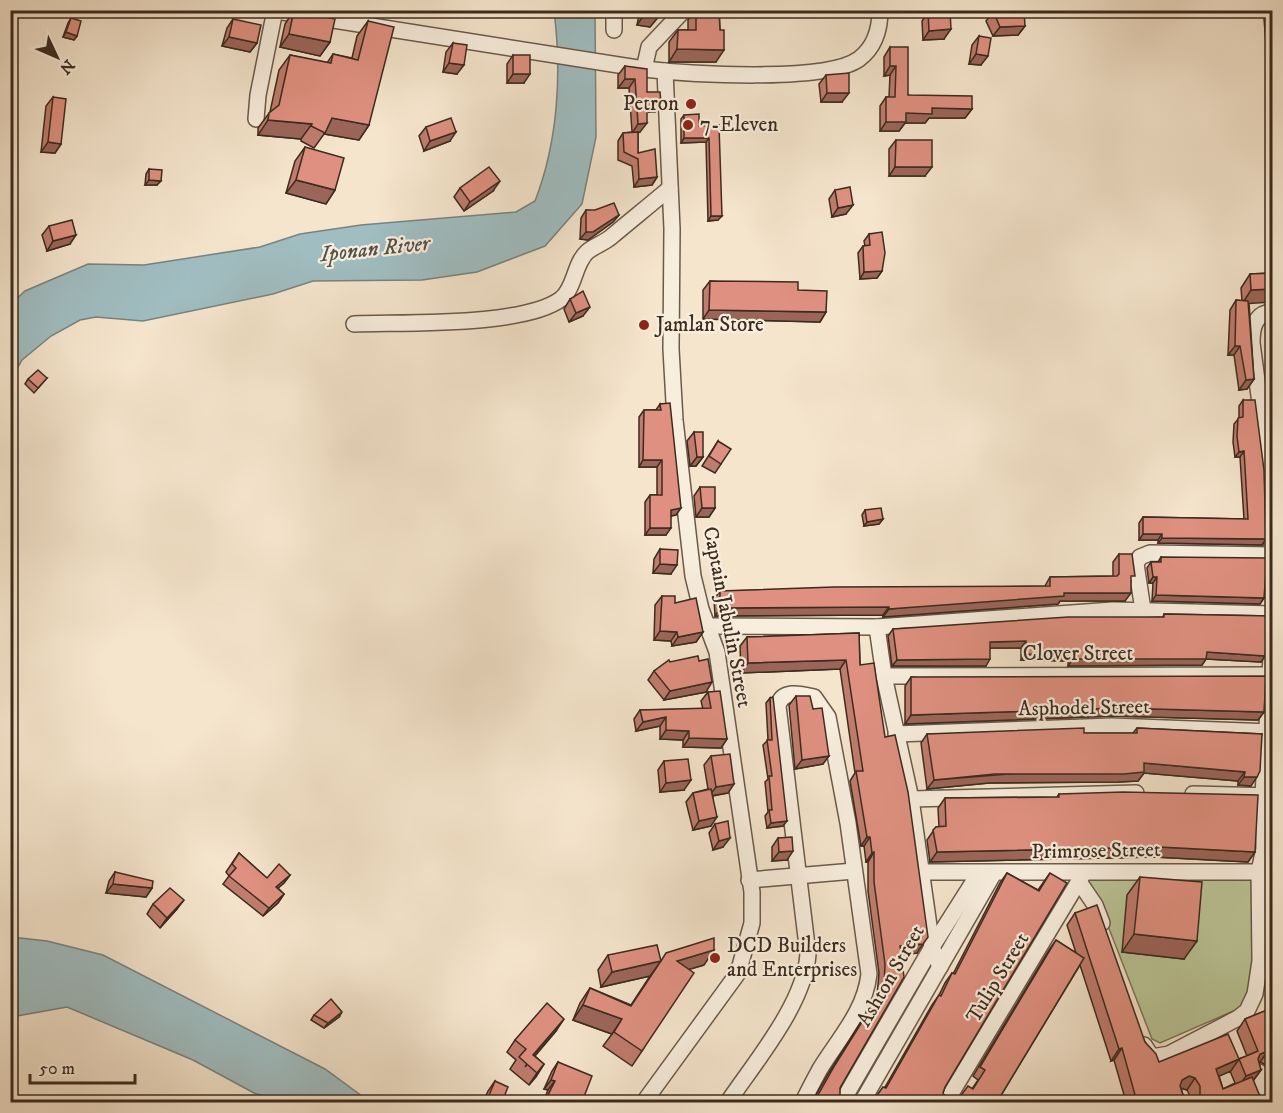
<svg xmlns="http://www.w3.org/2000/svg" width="1283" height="1113" viewBox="0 0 1283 1113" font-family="'IM FELL DW Pica',serif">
<rect width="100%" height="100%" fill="#f5e5cd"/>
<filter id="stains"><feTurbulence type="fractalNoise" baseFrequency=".00333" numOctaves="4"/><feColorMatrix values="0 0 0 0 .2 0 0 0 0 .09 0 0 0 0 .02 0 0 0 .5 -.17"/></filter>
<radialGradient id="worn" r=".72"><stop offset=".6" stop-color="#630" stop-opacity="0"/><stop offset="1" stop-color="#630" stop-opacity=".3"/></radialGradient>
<path fill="#bbc598" stroke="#7c785b" stroke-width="1.5" d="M1256,876l2,101 -13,29 -85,37 -8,-4 -49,-126 -17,-28 3,-8z"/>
<g fill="#a0bdc1" stroke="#788380" stroke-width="1.5">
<path d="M554,11h41l1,126 -14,67 -37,42 -68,26 -55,8 -109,1 -40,13 -130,27 -47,-4 -16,3 -29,16 -29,24 -11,19v-75l14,-13 63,-27 56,1 116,-18 40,-13 61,-9 155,-13 19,-11c23,-59 27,-128 19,-190z"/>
<path d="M11,937l36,4 56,14 222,114 45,33h-86l-30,-9 -61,-33 -126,-53 -56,10z"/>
</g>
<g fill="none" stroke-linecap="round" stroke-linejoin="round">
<g stroke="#6a5a4a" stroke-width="18">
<g id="minor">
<path d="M270,10l374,59c43,5 182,14 215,-10 16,-12 21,-29 21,-49"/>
<path d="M614,10v20"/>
<path d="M644,69l5,-22 35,-37"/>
<path d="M256,119l2,-24 17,-85"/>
<path d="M1272,312c-17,1 -20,16 -20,31l20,151v97"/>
<path d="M354,324c48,-2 169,3 207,-25 14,-11 13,-35 26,-47 7,-6 17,-9 24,-15 19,-16 39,-32 59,-49"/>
<path d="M1143,610l-7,-46 4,-7 10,-4 122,2"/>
<path d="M708,626l169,1 236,-17 159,4"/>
<path d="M877,627l7,49 27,123 21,148 8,20"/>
<path d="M884,676l388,-1"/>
<path d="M896,734l216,-8 160,6"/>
<path d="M1193,794l79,2"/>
<path d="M911,799l225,-6"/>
<path d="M920,872h352"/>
<path d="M749,880l105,-9"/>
<path d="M1080,883l15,22 7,18"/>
<path d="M1144,1045l8,12 17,-3 69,-36 9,-7 8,-17 5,-33 -1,-90 5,-22 -1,-54 9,-155"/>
<path d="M1259,1072l11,30"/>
<path d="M644,1102l94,-129 14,-50v-31l-35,-240 -16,-43 -8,-33 -18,-156 -4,-71 1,-120 -7,-158"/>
<path d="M728,1102c27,-40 77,-99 80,-148l-30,-248c4,-17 23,-12 36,-9l14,20 20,106 21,151c-4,37 -30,64 -49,95 -6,11 -12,22 -17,33"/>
<path d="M842,1102l90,-155 47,-74"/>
<path d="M862,1102l132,-229"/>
<path d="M946,1102l136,-226"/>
</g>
</g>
<use href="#minor" stroke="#f8eede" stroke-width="15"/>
</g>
<g fill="#c07c6e" stroke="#3c2b1e" stroke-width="1.5" fill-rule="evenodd">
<path d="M294,10l36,32 -10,14 -40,-9 5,-23z"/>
<path d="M640,10h24l-14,17 -13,-2z"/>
<path d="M694,10h25l1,20 -4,32h-47v-20l9,-12h10v-10z"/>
<path d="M1269,10h3v46l-5,1 -3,-38z"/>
<path d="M993,11l32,15 -7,9 -25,1 -7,-15z"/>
<path d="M928,12l16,27 -21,1 -1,-19z"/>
<path d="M71,18l6,18 -3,4 -11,-3 5,-14z"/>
<path d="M233,19l24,24 -7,9 -28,-6 5,-18z"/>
<path d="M368,21l1,104 -10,15 -35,-6 -10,14 -13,-7v-2l-43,-4v-7l12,-16 9,-42 11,-15 37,8 6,-9 19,4 5,-22z"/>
<path d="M979,36l2,29 -12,-1 3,-19z"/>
<path d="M453,43l4,31 -14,-2 3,-20z"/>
<path d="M890,47l18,48 64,14 -7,9h-36l-4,5h-20l-6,8h-19v-25l6,-9h3l1,-22 -6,1v-19z"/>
<path d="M513,55l11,28h-17v-19z"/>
<path d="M625,66l22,26 8,20h-8l-7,20 -2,1v20l19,24 -5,8 -18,2 -2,-21 -14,-6v-19l5,-8 9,-1 -3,-44h-11v-13z"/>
<path d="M826,75l16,27h-21l-2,-18z"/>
<path d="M53,97l8,47 -6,9 -14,-1 5,-46z"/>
<path d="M684,115l15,11 20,-1 -1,95 -10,1 -2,-79 -25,1v-24z"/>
<path d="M426,127l24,14 -26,10 -5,-15z"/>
<path d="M896,140l29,36h-36v-27z"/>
<path d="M305,147l30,43 -9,14 -40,-11 9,-32z"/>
<path d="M149,169l8,16h-12l1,-11z"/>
<path d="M460,188l33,3 -29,20 -10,-14z"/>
<path d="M835,190l11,24 -14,3 -3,-18z"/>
<path d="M586,210l33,5 -6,7 -25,18 -8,-1 1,-21z"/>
<path d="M49,226l21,18 -23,7 -5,-16z"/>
<path d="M869,234l13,37 -5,7 -17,1 -2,-26 5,-7h2l-1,-5z"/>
<path d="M1272,273l-23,30 5,76 -7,10 -8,1 -5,-35h-6l2,-45 6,-10 6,1 -1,-13 9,-14z"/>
<path d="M710,281l88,9 28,22 -6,10 -117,-3v-29z"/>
<path d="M570,299l13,17 -14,6 -5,-13z"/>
<path d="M1272,355v23l-1,-21z"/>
<path d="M47,378l-13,15 -9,-9 3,-5z"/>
<path d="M1243,400l19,145 -104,-2v-3h-19v-17l4,-6 101,2 -4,-62h-5l-2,-15 1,-18 5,-6v-12z"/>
<path d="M660,404l16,111 -5,1 -5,19h-21v-33l5,-7h7v-28h-18v-50l5,-7h12z"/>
<path d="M694,432l9,25 -7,9h-6l-3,-25z"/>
<path d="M718,441l3,23 -6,9 -13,-7z"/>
<path d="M700,487l15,21 -6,9h-13l-2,-21z"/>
<path d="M865,510l18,9 -4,5 -15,2 -2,-11z"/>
<path d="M660,549l11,25 -18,-1 1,-14z"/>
<path d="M1119,554l12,27 -6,20h-65l-2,3 -175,13v-2l-168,1 -1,-17 6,-8 325,-5 5,-9 63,-1v-14z"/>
<path d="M1161,557l103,41 -4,6 -108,-3 1,-18h-4l-2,-15 4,-6h7z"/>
<path d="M662,596l13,7 28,29 -7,10 -24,4 -1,-5 -17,-1 1,-35z"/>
<path d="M1164,614l108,2v15l-4,2 -3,23 -4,6 -55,-3 -4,6 -134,1v-5l-47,-1v-12h-31l-4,18h-94l-4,-30 5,-7 270,-12z"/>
<path d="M859,633l1,32 57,288 -15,2 -62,133 -3,14h-25l16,-28 49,-78 2,-23 -11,-82v-29h-2l-2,-16h-3l-11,-65 5,-8 -15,-104 -99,4 -1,-27 7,-9z"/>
<path d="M670,662l36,30 -42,8 -16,-20 6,-9z"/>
<path d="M911,677l353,35 -6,8 -146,-4 -207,8v-38z"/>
<path d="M708,692l19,47 -6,9 -38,-1v-7l-23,-1v-13l-24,5 -2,-12 6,-9 63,-1 -2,-8z"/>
<path d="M796,696l17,13 10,55 -28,5 -6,-64z"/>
<path d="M770,698l13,128 -16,2 -2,-12 3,-4 -3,-30 3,-3 -5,-34 5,-5 -2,-37z"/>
<path d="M1137,728l125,6 -11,52 -13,-1v-4l-94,-8 -6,8 -20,1 -129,1 -62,6 -6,-46 6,-9 206,-1z"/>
<path d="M711,756l17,37 -15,3 -2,30 -18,4 -7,-28 7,-9 15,-4 -4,-24z"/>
<path d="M664,761l20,29 -24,2 -2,-22z"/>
<path d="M1059,794l196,58 -7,10 -94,-5 -224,5 -3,-22 9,-13h3l-1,-19 7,-10 112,-1z"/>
<path d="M715,824l8,23 -10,3 -4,-17z"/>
<path d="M778,838l9,22 -15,1v-14z"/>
<path d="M239,853l28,25 23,-3 -6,8 -6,5 6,6 -6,9 -15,13 -40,-32 6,-8 -3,-4z"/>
<path d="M115,872l37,16 -6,9 -40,-4 3,-12z"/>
<path d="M1007,873l31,17 12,-17 -105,214 -2,6 4,7 10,1 15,-12 6,-9 -5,-4 76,-126 7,-10 20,13 -9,-28 8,-12 70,129 14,20 80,-3 8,-3 -10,-25 8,-12 27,-11v71l-6,-14 -6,-3 -1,1 2,7 -8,11 8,18 -2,3h-133l-12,-42 -3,1 -31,-96 -83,137h-125l13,-15 47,-82 7,-10 6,-12 7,-10 1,1 47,-91zM1230,1071l5,12 -12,6 -4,-13zM1181,1088l6,2 5,10 -9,-5z"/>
<path d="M1140,877l44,82 -62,-7 5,-57z"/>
<path d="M1272,886v35l-3,-1v-22l3,-5 -1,-6z"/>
<path d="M153,904l24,5 -17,19 -13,-14z"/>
<path d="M1272,931v19l-2,-1z"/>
<path d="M608,955l53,6 43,4 -15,4 -47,82 -10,15 -29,-20 9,-12 -39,-14 7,-17 10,-15 41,17 19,-29 -49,11 -3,-17z"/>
<path d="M314,1015l25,2 -15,11 -13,-8z"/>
<path d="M556,1031l-21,25 9,8 -15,21 -19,-16 6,-9 -9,-8 8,-12z"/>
<path d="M558,1062l24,40h-39l5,-12 -4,-1 8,-18z"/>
<path d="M495,1081l7,21h-19l5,-11z"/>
</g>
<g fill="#9c655a" stroke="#3c2b1e" stroke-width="1.5">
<path d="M664,10l-14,17 -13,-2 7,-10z"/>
<path d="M1025,26l-7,9 -25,1 7,-9z"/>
<path d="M951,29l-7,10 -21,1 6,-9z"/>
<path d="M66,32l11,4 -3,4 -11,-3z"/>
<path d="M289,34l41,8 -10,14 -40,-9z"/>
<path d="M229,37l28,6 -7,9 -28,-6z"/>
<path d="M1272,48v8l-5,1z"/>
<path d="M677,49l47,1 -8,12h-47z"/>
<path d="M976,54l12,2 -7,9 -12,-1z"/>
<path d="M449,63l15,2 -7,9 -14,-2z"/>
<path d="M890,66h6l-6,9 -6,1z"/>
<path d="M513,74h17l-6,9h-17z"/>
<path d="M625,79h10l-6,9h-11z"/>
<path d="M827,93h22l-7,9h-21z"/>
<path d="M647,103h14l-6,9h-15z"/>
<path d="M932,108l40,1 -7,9h-36l-4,5h-20l-6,8h-19l6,-9 20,-9z"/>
<path d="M332,118l37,7 -10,15 -35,-6z"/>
<path d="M268,120l44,4 -11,15 -43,-4z"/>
<path d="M647,123l-7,9 -8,1 6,-9z"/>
<path d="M456,132l-6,9 -26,10 6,-10z"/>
<path d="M684,138h25l-3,4 -25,1z"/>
<path d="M48,142l13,2 -6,9 -14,-1z"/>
<path d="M895,167h37l-7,9h-36z"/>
<path d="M657,177l-5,8 -18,2 5,-8z"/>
<path d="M149,180l12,1 -4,4h-12z"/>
<path d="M296,180l39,10 -9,14 -40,-11z"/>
<path d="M500,181l-7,10 -29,20 6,-9z"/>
<path d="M853,205l-7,9 -14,3 6,-9z"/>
<path d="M619,215l-6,7 -25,18 -8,-1 6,-7z"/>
<path d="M711,216h11l-4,4 -10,1z"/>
<path d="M76,235l-6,9 -23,7 6,-10z"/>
<path d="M882,271l-5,7 -17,1 4,-7z"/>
<path d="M1272,289v13l-30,2 9,-14z"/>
<path d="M590,307l-7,9 -14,6 7,-9z"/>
<path d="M709,310l117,2 -6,10 -117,-3z"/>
<path d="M1235,346h5l-6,9h-6z"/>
<path d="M1254,379l-7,10 -8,1 7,-10z"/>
<path d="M1244,451l-4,6h-5l4,-5z"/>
<path d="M697,457h6l-7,9h-6z"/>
<path d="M643,460h19l-5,7h-18z"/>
<path d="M681,508l-5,7 -10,2 5,-7z"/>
<path d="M702,508h13l-6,9h-13z"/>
<path d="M883,519l-4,5 -15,2 3,-4z"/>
<path d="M650,528h21l-5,7h-21z"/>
<path d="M1143,534h19l-4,6h-19z"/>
<path d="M1162,538l104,1 -4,6 -104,-2z"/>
<path d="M660,564l17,1 -6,9 -18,-1z"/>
<path d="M1153,577h4l-4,6h-4z"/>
<path d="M1064,593h67l-6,8h-65l-2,3 -175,13 6,-8z"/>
<path d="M1156,595l108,3 -4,6 -108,-3z"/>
<path d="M889,607l-6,8 -168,1 5,-8z"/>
<path d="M1272,626v4l-8,5 4,-6z"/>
<path d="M660,631l17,1 -6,9 -17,-1z"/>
<path d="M703,632l-7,10 -24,4 6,-9z"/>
<path d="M1026,641l-5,7h-35l4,-6z"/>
<path d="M1207,652l58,4 -4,6 -55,-3 -4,6 -134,1 5,-7z"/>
<path d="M1026,654l47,1 -5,6 -47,-1z"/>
<path d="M990,659l-4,7h-94l5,-6z"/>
<path d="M846,660l-6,9 -99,4 7,-10z"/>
<path d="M712,682l-6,10 -42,8 6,-9z"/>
<path d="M1118,708l146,4 -6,8 -146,-4 -207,8 6,-9z"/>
<path d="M666,717l-6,9 -24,5 7,-9z"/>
<path d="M666,730l23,1 -6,9 -23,-1z"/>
<path d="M689,738l38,1 -6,9 -38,-1z"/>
<path d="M829,756l-6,8 -28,5 7,-9z"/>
<path d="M1144,763l101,9 -7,9 -94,-8 -6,8 -20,1 -129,1 -62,6 7,-9z"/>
<path d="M1244,777h13l-6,9 -13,-1z"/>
<path d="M691,780l-7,10 -24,2 6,-9z"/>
<path d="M734,784l-6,9 -19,3 7,-9z"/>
<path d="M717,817l-6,9 -18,4 6,-9z"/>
<path d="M787,821l-4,5 -16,2 4,-5z"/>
<path d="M867,837h3l-6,9h-3z"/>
<path d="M730,838l-7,9 -10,3 6,-9z"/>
<path d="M1160,847l95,5 -7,10 -94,-5 -224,5 7,-10z"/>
<path d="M793,851l-6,9 -15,1 7,-9z"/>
<path d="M874,852l-6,10h-2l6,-9z"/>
<path d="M290,875l-6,8 -14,12 6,-8z"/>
<path d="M113,884l39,4 -6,9 -40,-4z"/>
<path d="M284,894l-6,9 -15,13 6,-8z"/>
<path d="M184,900l-7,9 -17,19 7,-10z"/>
<path d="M1134,934l63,7 -13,18 -62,-7z"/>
<path d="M923,944l-6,9 -23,2 6,-9z"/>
<path d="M714,950l-10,15 -37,11 10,-15z"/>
<path d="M661,961l-11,15 -49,11 11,-15z"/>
<path d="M583,1005l39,14 -10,15 -39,-14z"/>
<path d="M342,1012l-3,5 -15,11 4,-5z"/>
<path d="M564,1019l-8,12 -31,36 8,-12z"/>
<path d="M1122,1048l-8,12 -3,1 8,-12z"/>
<path d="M1268,1051l-8,11 -8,3 8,-11z"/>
<path d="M1239,1059l-8,12 -23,10 8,-12z"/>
<path d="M544,1064l-8,13 -7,8 8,-12z"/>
<path d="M1261,1070l-9,12 -15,6 9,-12z"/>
<path d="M1189,1076l6,2 -8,12 -6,-2 -8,4 9,-12z"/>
<path d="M551,1080l4,1 -7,9 -4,-1z"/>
</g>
<g fill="#df9080" stroke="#3c2b1e" stroke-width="1.5" fill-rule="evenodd">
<path d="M294,10l41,9 -5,23 -41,-8z"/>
<path d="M645,10h18l-6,8 -13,-3z"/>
<path d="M696,10h23l1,20h4v20l-47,-1 1,-19h18z"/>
<path d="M995,10h29l1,16 -25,1 -7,-16z"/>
<path d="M1270,10h2v30z"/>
<path d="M950,11l1,18 -22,2 -1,-19z"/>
<path d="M71,18l10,3 -4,15 -11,-4z"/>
<path d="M233,19l28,6 -4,18 -28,-6z"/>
<path d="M368,21l26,6 -25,98 -37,-7 -7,15 -14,-7 1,-2 -44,-4 1,-7 10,-8 11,-50 41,8 2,-9 25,6z"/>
<path d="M979,36l12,2 -3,18 -12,-2z"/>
<path d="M453,43l14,2 -3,20 -15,-2z"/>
<path d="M890,47h18v48l64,1v13l-40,-1v6l-26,-1v9h-20v-25h9l1,-31h-6z"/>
<rect x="513" y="55" width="17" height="19"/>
<path d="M625,66l22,3v23h13l1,11h-14v20l-9,1 -3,-45h-10z"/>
<path d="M849,73v20h-22l-1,-18z"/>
<path d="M53,97l13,2 -5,45 -13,-2z"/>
<path d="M699,114v12l20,-1 3,91h-11l-2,-78h-25v-23z"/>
<path d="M451,118l5,14 -26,9 -4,-14z"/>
<path d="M638,132v21l17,-4 2,28 -18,2 -1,-20 -14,-7 -1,-19z"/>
<path d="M896,140h36v27h-37z"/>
<path d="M305,147l39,11 -9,32 -39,-10z"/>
<path d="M489,167l11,14 -30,21 -10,-14z"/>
<path d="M149,169l13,1 -1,11 -12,-1z"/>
<path d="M850,187l3,18 -15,3 -3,-18z"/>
<path d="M614,203l5,12 -26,17h-7v-22h9z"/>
<path d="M72,220l4,15 -23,6 -4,-15z"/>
<path d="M882,232l3,21 -3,18 -18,1 -1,-26 7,-1 -1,-11z"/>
<path d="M1272,273v16l-21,1 -1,-16z"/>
<path d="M710,281l88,1v8l29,1 -1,21 -117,-2z"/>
<path d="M583,291l7,16 -14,6 -6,-14z"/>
<path d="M1236,300l12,1 6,78 -8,1 -6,-34h-5z"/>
<path d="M38,370l9,8 -9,10 -10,-9z"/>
<path d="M1243,400h12l9,70 2,69 -104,-1v-4h-19v-17l105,2 -4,-68 -5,1 -2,-16 1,-18 5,-1z"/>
<path d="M670,403l11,105 -10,2v18h-21v-33h12v-35h-19l1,-50h17l-1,-6z"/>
<path d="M694,432h9v25h-6z"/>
<path d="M718,441l13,8 -10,15 -12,-8z"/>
<path d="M700,487h15v21h-13z"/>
<path d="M881,508l2,11 -16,3 -2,-12z"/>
<path d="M660,549l18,1 -1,15 -17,-1z"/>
<path d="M1119,554h13l3,22h-4v17h-67v3l-175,13v-2l-169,1v-17l114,-4 216,-1v-9l67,-1 2,-2z"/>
<path d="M1161,557l106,1 -3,40 -108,-3 1,-18h-4l-2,-15h10z"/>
<path d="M662,596h13v7l21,-5 7,34 -25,5 -1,-5 -17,-1z"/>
<path d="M1164,614l108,2v10l-4,3 -3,27 -58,-4 -1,7h-133v-4l-47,-1v-13l-36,1v17l-93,1 -4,-31 175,-12h96z"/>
<path d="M859,633l1,32 14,-2 11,74 10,-2 13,57 20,145 -5,7 -23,2 4,31 -64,111v10l-3,4h-23l21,-37 49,-78 1,-23 -11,-82v-30l-2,1 -2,-16h-3l-11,-66h7l-17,-111 -98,3 -1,-26z"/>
<path d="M698,656l1,5 9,-2 4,23 -42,9 -16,-20 15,-11 1,2z"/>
<path d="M1266,676l-2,36 -146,-4 -207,7v-38z"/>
<path d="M720,691l7,48 -38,-1v-7l-23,-1v-13l-23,5 -3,-12 71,-2 -3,-16z"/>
<path d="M796,696h14l3,13 9,-1 7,48 -27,4z"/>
<path d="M773,697l14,124 -16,2 -2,-13h3l-3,-34h3l-5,-36h5l-2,-42z"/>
<path d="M1084,728v5h53v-5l125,6 -2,37 -3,6h-13l1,-5 -101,-9v9l-20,2h-129l-61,6 -7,-46z"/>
<path d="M730,754l4,30 -18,3 -5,-31z"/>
<path d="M688,759l3,21 -25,3 -2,-22z"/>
<path d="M711,789l6,28 -18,4 -6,-28z"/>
<path d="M1123,792l135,3 -3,57 -95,-5 -223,5 -4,-22 3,-3 10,-1 -1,-28 114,-1v-3z"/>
<path d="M728,821l2,17 -11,3 -4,-17z"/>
<path d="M792,837l1,14 -14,1 -1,-14z"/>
<path d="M239,853l28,25 12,-14 11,11 -14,12 8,7 -15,14 -40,-32 7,-8 -4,-4z"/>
<path d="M115,872l38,9 -1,7 -39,-4z"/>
<path d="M1007,873l32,18 11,-18 17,10 -122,204 -2,6 4,7 10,1 11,-15 5,3 12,-19 -5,-3 76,-127 28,18 -87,144h-125l11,-15 3,1 53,-93 2,1 11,-23 3,1z"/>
<path d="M1140,877l62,5 -5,59 -63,-7z"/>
<path d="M170,888l14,12 -17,18 -14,-14z"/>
<path d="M1097,905l48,137 11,12 3,8 69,-28 11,25 -23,10 7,20 29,-12 9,22 -4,2 1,1h-50l-2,-3 -7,3h-62l-15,-54 -3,1 -44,-136zM1189,1076l6,2 5,8v9l-9,5 -8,-5 -3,-9 2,-6z"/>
<path d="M714,938v12l-37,11 17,12 -52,78 -28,-19 8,-13 -39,-14 7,-17 41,18 30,-45 -49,11 -4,-17 49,-10 4,16 5,-8z"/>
<path d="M331,999l11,13 -14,11 -14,-8z"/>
<path d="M547,1003l17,16 -31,36 11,9 -7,9 -18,-16 7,-8 -11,-9z"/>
<path d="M1272,1008v44l-4,-1 -8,3 -2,5 3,11 -15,6 -7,-17 19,-8 -13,-32z"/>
<path d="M558,1062l34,14 -10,26h-19l-15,-7 7,-14 -4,-1z"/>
<path d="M495,1081l13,6 -6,15h-10l-5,-2z"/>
</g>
<g fill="#8f2418" stroke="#f8eede" stroke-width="2">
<circle cx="691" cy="104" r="6"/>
<circle cx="688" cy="125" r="6"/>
<circle cx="644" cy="325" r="6"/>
<circle cx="715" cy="958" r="6"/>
</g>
<g text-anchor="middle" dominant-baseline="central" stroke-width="4.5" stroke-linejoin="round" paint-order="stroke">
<g font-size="21" fill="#3c2b1e" stroke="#f8eede" text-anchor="start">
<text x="679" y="104" text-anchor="end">Petron</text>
<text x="700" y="125">7-Eleven</text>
<text x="656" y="325">Jamlan Store</text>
<text x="727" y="946">DCD Builders<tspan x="727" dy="24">and Enterprises</tspan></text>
</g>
<g font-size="21" fill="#3c2b1e" stroke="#f8eede">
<text transform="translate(727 617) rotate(79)">Captain Jabulin Street</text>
<text x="1078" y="654">Clover Street</text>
<text transform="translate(1084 708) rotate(-1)">Asphodel Street</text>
<text transform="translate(1096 851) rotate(-1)">Primrose Street</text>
<text transform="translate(891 976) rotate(-60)">Ashton Street</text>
<text transform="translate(998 978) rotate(-59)">Tulip Street</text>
</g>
<g font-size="22" font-style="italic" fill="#555047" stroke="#f8eede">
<text transform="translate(375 249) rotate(-6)">Iponan River</text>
</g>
</g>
<rect width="1283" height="1113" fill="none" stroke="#f5e5cd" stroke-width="36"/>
<rect x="12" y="12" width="1259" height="1089" fill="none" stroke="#3c2b1e" stroke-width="3"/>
<rect x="18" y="18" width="1247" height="1077" fill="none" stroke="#3c2b1e" stroke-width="1.5"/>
<g transform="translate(57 57) rotate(134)" stroke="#f8eede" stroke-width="4.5" paint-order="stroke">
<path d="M0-4.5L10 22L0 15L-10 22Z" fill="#3c2b1e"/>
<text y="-9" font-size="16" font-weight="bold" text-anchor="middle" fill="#3c2b1e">N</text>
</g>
<path d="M30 1074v9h105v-9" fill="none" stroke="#3c2b1e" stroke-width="3"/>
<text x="39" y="1074" font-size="18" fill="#3c2b1e" stroke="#f8eede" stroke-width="4.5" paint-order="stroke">50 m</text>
<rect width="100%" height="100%" filter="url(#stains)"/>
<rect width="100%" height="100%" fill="url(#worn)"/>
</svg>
